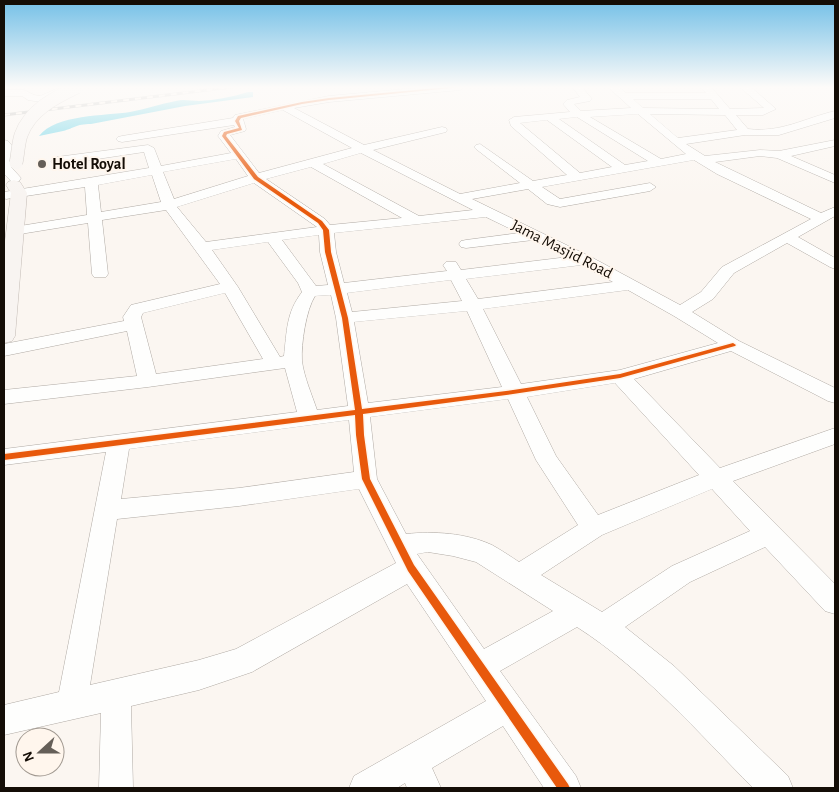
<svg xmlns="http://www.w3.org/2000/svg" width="839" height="792" viewBox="0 0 839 792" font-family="'Alegreya Sans',sans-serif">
<rect width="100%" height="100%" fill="#fbf6f1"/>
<path fill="#66d2e6" d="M248,92h5v5l-68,9 -94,18c-16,0 -16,4 -28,7 -8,2 -16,3 -24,5 17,-22 66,-20 91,-24 16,-3 30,-8 46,-11 7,-2 15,0 23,0 17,-1 33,-4 49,-9z"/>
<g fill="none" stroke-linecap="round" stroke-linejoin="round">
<g stroke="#b0aaa4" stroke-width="1">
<g id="minor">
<path d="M61,87l11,1 -31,14 -13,-2 -6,-4h-18v-6h20l10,5 6,1z"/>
<path d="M428,87h37l-5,3 -131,12 -35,6 70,37 78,-18 4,1 1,2 -1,2 -73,18 87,44 60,-11 -44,-34 -2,-2 2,-2 4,-1 53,37 34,-6 -56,-49 -2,-6 5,-3 56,-5 -7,-8 4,-4 13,-3 -8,-10h10l10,12 -2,2 -16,3 7,7 50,-3 -23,-21h11l7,6h80l-5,-6h10l19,22 34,-1 -23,-20 10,-1 25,22 -13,6h-27l12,14c33,4 57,-11 87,-18v7l-56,17h-34l-59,9 19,12 55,-6 19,1 56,-11v6l-44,10 44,19v8l-58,-25 -17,-2 -45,6 106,51 14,-6v9l-37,21 37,21v11l-5,-2 -43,-24 -53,30 -21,26 -21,13 47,29 96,47v15l-7,-2 -97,-50 -97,28 86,89 115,-40v16l-102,37 102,103v30l-10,-3 -60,-64 -75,35 -65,45 49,39 114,110 5,12h-40c-55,-56 -109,-118 -176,-161l-77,44 76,105 5,12h-37l-41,-62 -71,42 9,20h-34l-2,-5 -8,5h-48l5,-12 132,-75 -79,-117 -155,88 -53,18 -68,16 2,82h-34l2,-75 -97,22v-30l55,-13 47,-240 -102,13v-16l293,-37 -12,-44 -137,19 -144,17v-14l133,-14 -10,-45 -123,25v-12l120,-23 -1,-4 8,-12 89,-21 -54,-74 -64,10 6,54 -2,3h-12l-2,-3 -4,-51 -74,12 -5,-1 -2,-3 2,-3 5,-1 73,-12 -2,-28 -79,12 -2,-1v-6l145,-24 -5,-16 -87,13 -4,-1 -2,-3 6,-4 91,-12 6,3 7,18 70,-13 -13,-17 3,-5 14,-4 -1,-2 -112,17 -4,-1 -2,-2 2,-2 4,-1 111,-18 2,-3 94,-19zM633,99h78l8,10 -76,-1zM283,110l69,38 -93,25 -29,-38 15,-4 1,-2 -3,-10zM638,114l48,40 -25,5 -71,-42zM650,114l75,1 12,15 -59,8zM577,117l71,44 -23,4 -66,-46zM547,120l65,47 -32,6 -60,-50zM361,153l112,57 -54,6 -96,-52zM236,159l12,17 -74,23 -11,-27zM694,160l23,14 94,45 -89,48 -21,25 -21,13 -89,-48 -119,-58 56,-10 19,15 13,3 90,-16 6,-4 -6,-4 -90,16 -18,-12zM311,167l91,51 -72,7 -5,-6 -59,-40zM152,175l9,27 -60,10 -3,-27zM254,183l63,44 -111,15 -29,-35zM486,217l33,16 -53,7 -5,1 -2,3 2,3 5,1 67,-8 35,17 -107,13 -5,-8h-10l-3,3 4,6 -103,12 -8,-31 -2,-19zM319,235l1,17 8,33 -12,1 -34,-46zM268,242l30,41 4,9c-16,21 -15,39 -18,64l-4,1 -42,-70 -26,-37zM582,265l31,17 -135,17 -12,-20zM451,280l11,21 -110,11 -5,-19zM628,290l46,26 44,27 -98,27 -99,14 -38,-75zM225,293l38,66 -107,15 -15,-57 2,-4zM331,295l5,23 12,88 -31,4c-5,-15 -13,-33 -15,-49 -1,-17 4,-51 13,-65zM467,311l35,76 -134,16 -14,-81zM615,383l84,92 -101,40 -42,-59 -29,-59zM508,399l28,61 42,65 -59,37c-9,-6 -18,-12 -27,-17 -26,-12 -58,-14 -86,-11l-29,-55 -7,-62zM349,420l5,52 -115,16 -118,11 8,-50zM359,489l37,74 -160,86 -37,11 -109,25 27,-166 122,-13zM712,489l38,42 -78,35 -70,46 -61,-37 61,-40zM428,552l25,4 23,6 77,49 -69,38 -67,-95z"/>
<path d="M4,140l4,1 6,7 -3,19 10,11 -2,3h-8l-7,-7z"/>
</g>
</g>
<g stroke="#c3bbb5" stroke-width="1">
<path id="major" d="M14,180l6,2 7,11 -12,143 -3,5 -8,2v-94l7,-56 -5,-8 2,-3z"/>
</g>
<use href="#minor" fill="#fefefd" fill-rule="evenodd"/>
<use href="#major" fill="#f8f4f1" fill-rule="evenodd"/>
<g stroke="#b5b5b3" stroke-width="3">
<path id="rail" d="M4,115l228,-28"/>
</g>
<use href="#rail" stroke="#fff6ed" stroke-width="2" stroke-dasharray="6" stroke-linecap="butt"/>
<g stroke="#c3bbb5" stroke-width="14" stroke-linecap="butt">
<path id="major-bridge" d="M16,163c2,-9 2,-19 5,-28 9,-25 33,-37 56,-48"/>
</g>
<use href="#major-bridge" stroke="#f8f4f1" stroke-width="13"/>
<g stroke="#fff6ed" stroke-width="3">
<path id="cycleway" d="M447,87h15l-133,13 -27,4 -61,14 -2,3 3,9 -15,4 -1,2 32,41 64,44 7,9 2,22 17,66 14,91 151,-19 107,-16 113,-31 3,2 -1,1 -115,32 -107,16 -150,20 1,21 6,44 44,86 154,219 2,4h-13l-149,-217 -46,-92 -6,-44 -1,-20 -351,45v-6l351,-44 -13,-92 -17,-66 -2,-22 -5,-7 -64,-44 -32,-43 2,-4 15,-4 -4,-7 3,-5 64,-14 27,-4z"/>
</g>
<use href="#cycleway" fill="#e8590c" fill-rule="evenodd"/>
</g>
<linearGradient id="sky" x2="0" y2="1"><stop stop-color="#74c0e7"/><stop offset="0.44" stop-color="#fdfbf9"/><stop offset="1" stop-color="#fdfbf9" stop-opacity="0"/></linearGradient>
<rect width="839" height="198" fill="url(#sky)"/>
<circle fill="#655f58" stroke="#fff6ed" stroke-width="2" cx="42" cy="164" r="5"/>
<g text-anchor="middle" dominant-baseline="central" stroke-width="4" stroke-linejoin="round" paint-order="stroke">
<g font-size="16" font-weight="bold" fill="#140d06" stroke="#fff6ed" text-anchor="start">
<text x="52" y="164">Hotel Royal</text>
</g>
<g font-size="16" fill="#140d06" stroke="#fff6ed">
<text transform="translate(562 249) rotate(27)">Jama Masjid Road</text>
</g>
</g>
<rect width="839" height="792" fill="none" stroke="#140d06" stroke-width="10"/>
<g transform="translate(40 752) rotate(249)"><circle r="24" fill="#fff6ed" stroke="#a19991"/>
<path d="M0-4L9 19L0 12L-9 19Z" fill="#655f58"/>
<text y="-8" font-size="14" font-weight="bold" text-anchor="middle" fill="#140d06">N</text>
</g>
</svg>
